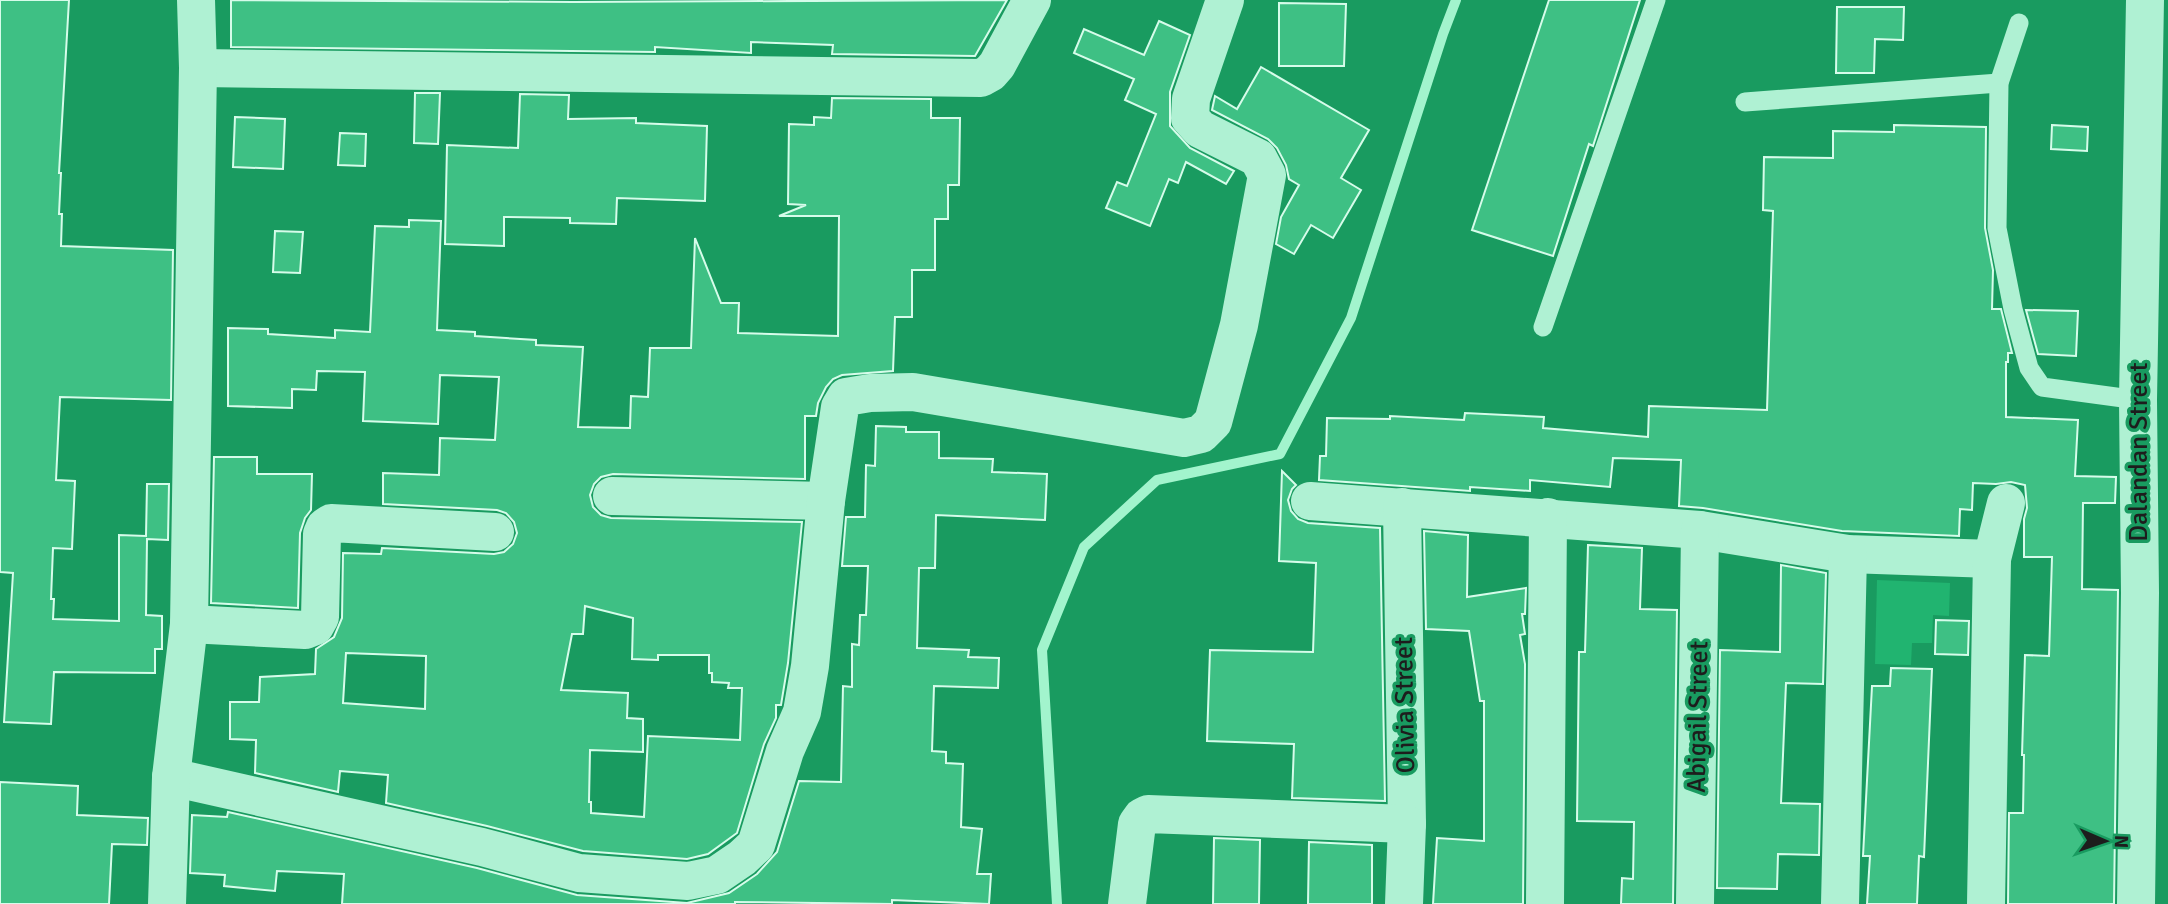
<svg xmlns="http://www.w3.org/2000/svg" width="2168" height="904" viewBox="0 0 2168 904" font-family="Signika,sans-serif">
<rect width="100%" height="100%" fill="#199b60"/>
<path fill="#21b470" d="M1877,580l73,3 -1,33 -16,-1 -1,28h-20l-1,22 -36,-1z"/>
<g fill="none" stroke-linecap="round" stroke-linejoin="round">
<path stroke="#a2f4cd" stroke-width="10" d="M1057,904l-15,-254 42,-103 73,-67 123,-26 71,-136 92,-284 13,-34"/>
</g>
<g fill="#3ec084" stroke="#d6fcea" stroke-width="2" fill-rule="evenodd">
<path d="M0,0h69l-10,173h2l-2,41h3l-1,32 112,4 -2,150 -111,-3 -4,83 19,1 -3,68 -19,-1 -2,51h3l-1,20 66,2v-86l27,1 1,-52h22l-1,56 -21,-1 -1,76 16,1v33h-7v24l-101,-1 -3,52 -47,-2 9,-149 -13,-1z"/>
<path d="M231,0l342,2 434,-2 -32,56 -143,-2 1,-9 -82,-3v11l-96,-6v5l-424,-5z"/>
<path d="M1549,0h91l-47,146 -4,-2 -36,112 -81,-26z"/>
<path d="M1279,3l67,1 -2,62h-65z"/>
<path d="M1837,7h67l-1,33 -28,-1 -1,34h-38z"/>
<path d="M1159,21l31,14 -20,57v34l20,22 44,23 -8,13 -40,-22 -8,21 -9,-4 -19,47 -44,-18 11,-26 10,4 29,-72 -31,-14 9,-21 -60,-26 10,-24 60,26z"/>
<path d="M1261,67l108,63 -28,48 20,12 -28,48 -22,-13 -17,29 -18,-10 5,-27 18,-32 -10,-6 -3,-14 -9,-17 -9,-9 -56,-29 3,-14 22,13z"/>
<path d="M415,93h25l-2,51 -24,-1z"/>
<path d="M520,94l49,1 -1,24 68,-1v5l71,3 -2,75 -88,-3 -1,26 -46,-1v-5l-66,-1v29l-59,-2 2,-99 71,3z"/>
<path d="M832,98l99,1v19h29l-1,67h-11v34h-13v51h-23v47h-17l-2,54 -51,4 -9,4 -7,8 -8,16 -2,13h-11v63l-192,-5 -12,3 -7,7 -4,11 3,12 8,8 10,3 191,4 -14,141 -7,42h-5v13l-12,26 -27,89 -29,21 -21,5 -104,-8 -96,-25 -101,-23 2,-28 -48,-4 -2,21 -83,-19 1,-33 -26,-1v-37h29l1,-25 55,-3 1,-25 18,-12 8,-19 1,-65 38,1 1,-6 112,6 10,-2 9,-8 4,-11 -3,-11 -8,-9 -9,-3 -114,-6v-31l56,2 1,-37 55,2 4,-63 -59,-2 -2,49 -75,-3 2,-49 -48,-1 -1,19 -24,-1v19l-64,-2v-78l40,1v5l67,4v-8l35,2 5,-106 34,1v-7l32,1 -4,109 38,2v4l61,4v5l47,2 -5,80 52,1 1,-32 17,1 2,-49h41l4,-110 26,65h18l-1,30 100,3 1,-120h-60l27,-11 -18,-1 1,-80 25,1v-8l17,1zM585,606l48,12 -1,41 26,1v-5h51v18h3v9l17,1 -1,5h14l-2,52 -92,-4 -4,81 -53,-4v-11h-2l1,-52 53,2v-33l-16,-1 1,-25 -67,-3 11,-56h11zM346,653l80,3 -1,53 -82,-6z"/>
<path d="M235,117l50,2 -2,50 -50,-2z"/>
<path d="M1894,125l92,2 -1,101 8,42 -1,39h9l11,44h-4v9h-2v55l72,3 -3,56 41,1 -1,26h-32l-1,86 36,1 -4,314h-106l1,-91h14l1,-58h-2l3,-100 24,1 3,-99h-28v-38l3,-11 -2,-23 -14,-3 -15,2 -23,-1 -1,27 -12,-1 -1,27 -117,-5 -139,-23 -24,-2 2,-46 -68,-2 -3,29 -80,-7v11l-60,-4v4l-151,-11 1,-24h6l1,-38 63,1v-3l74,4 1,-7 79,4 -1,11 105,9 1,-31 118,4 6,-199 -10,-1 1,-53 69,1v-27l61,1z"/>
<path d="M2052,125l36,2 -1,24 -36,-2z"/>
<path d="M340,133l26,1 -1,32 -27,-1z"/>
<path d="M275,231l28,1 -3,41 -27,-1z"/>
<path d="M2026,310l52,1 -2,45 -38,-2z"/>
<path d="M876,426l30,1v5h33v26l54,1 -1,13 55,2 -2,46 -109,-5 -1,53h-16l-2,80 52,2 -1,7 31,1 -1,30 -64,-2 -2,65 14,1v11l17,1 -2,63 21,2 -5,45h14l-2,30 -97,-4v4l-157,-2v2h-393l2,-30 -67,-3 -2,20 -51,-5 1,-11 -35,-2 2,-58 35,2 1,-5 249,56 100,27 110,8 42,-10 28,-19 20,-22 22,-71 42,1 2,-96 9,1v-43l7,1 1,-30h6l2,-49h-26l4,-49h19l1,-52 9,1z"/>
<path d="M214,457h43v17h55l-1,36 -6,8 -5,15 -2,75 -87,-5z"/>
<path d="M1282,471l14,14 -4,4 -4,11 3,11 7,8 10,4 72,5 5,273 -93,-3 2,-54 -87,-3 3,-91 103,2 3,-89 -37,-2z"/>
<path d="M1424,531l44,4 -1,62 59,-9 -1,26h-3l3,20 -5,1 5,29 -2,240h-90l4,-66 47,3v-140h-4l-11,-70 -43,-2z"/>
<path d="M1588,545l54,3 -2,61 37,1 -4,294h-52l1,-26 11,1 1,-57 -57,-1 2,-169h6z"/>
<path d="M1781,565l45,8 -3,111 -37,-1 -5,120 39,1 -1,51 -41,-1 -1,35 -60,-1 3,-238 60,2z"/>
<path d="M1936,620l33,1 -1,34 -33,-1z"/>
<path d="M1891,668l41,1 -8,188 -5,-1 -2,48h-50l3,-48h-7l9,-170h18z"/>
<path d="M0,782l78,4 -1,29 71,3 -1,27 -35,-1 -3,60h-109z"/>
<path d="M1214,838l46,2 -1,64h-46z"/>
<path d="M1309,842l63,3v59h-64z"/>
</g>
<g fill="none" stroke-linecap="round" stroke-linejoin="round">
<g stroke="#aff1d3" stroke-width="19">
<path d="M2019,23l-20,60 -2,145 16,81 16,59 13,19 96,13"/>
<path d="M1745,102l254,-19"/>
<path d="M1543,327l113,-327"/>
</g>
<g stroke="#aff1d3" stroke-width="38">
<path d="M198,68l783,10 9,-5 7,-8 35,-65"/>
<path d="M612,496l214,5"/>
<path d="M1310,501l390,29 148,24 144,5"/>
<path d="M1402,507l5,317 -3,80"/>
<path d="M189,624l116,6 10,-4 5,-9 2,-83 3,-7 6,-4 164,9"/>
<path d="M171,777l311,70 97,26 109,8 29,-6 25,-17 14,-13 29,-94 17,-39 8,-46 16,-165 14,-94 6,-10 24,-4 43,-1 271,46 17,-4 12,-12 26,-97 28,-150 -9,-17 -58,-29 -10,-11 1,-19 34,-99"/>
<path d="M167,904l4,-127 18,-153 9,-556 -2,-68"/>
<path d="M1127,904l10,-80 5,-7 6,-3 259,10"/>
<path d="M1545,904l3,-387"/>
<path d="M1695,904l5,-374"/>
<path d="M1840,904l8,-350"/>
<path d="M1986,904l6,-345 14,-56"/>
<path d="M2136,904l4,-311 -2,-193 7,-400"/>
</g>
</g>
<g text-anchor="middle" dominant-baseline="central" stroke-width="7" stroke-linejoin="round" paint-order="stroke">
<g font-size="26" fill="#1d1d1d" stroke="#199b60">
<text transform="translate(2139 452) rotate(-90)">Dalandan Street</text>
<text transform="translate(1405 705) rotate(-91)">Olivia Street</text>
<text transform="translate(1698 717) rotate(-89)">Abigail Street</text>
</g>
</g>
<g transform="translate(2105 841) rotate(92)" stroke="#199b60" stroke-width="5" paint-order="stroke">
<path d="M0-5L12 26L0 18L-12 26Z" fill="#1d1d1d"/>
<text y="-10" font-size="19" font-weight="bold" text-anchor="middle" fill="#1d1d1d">N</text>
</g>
</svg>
